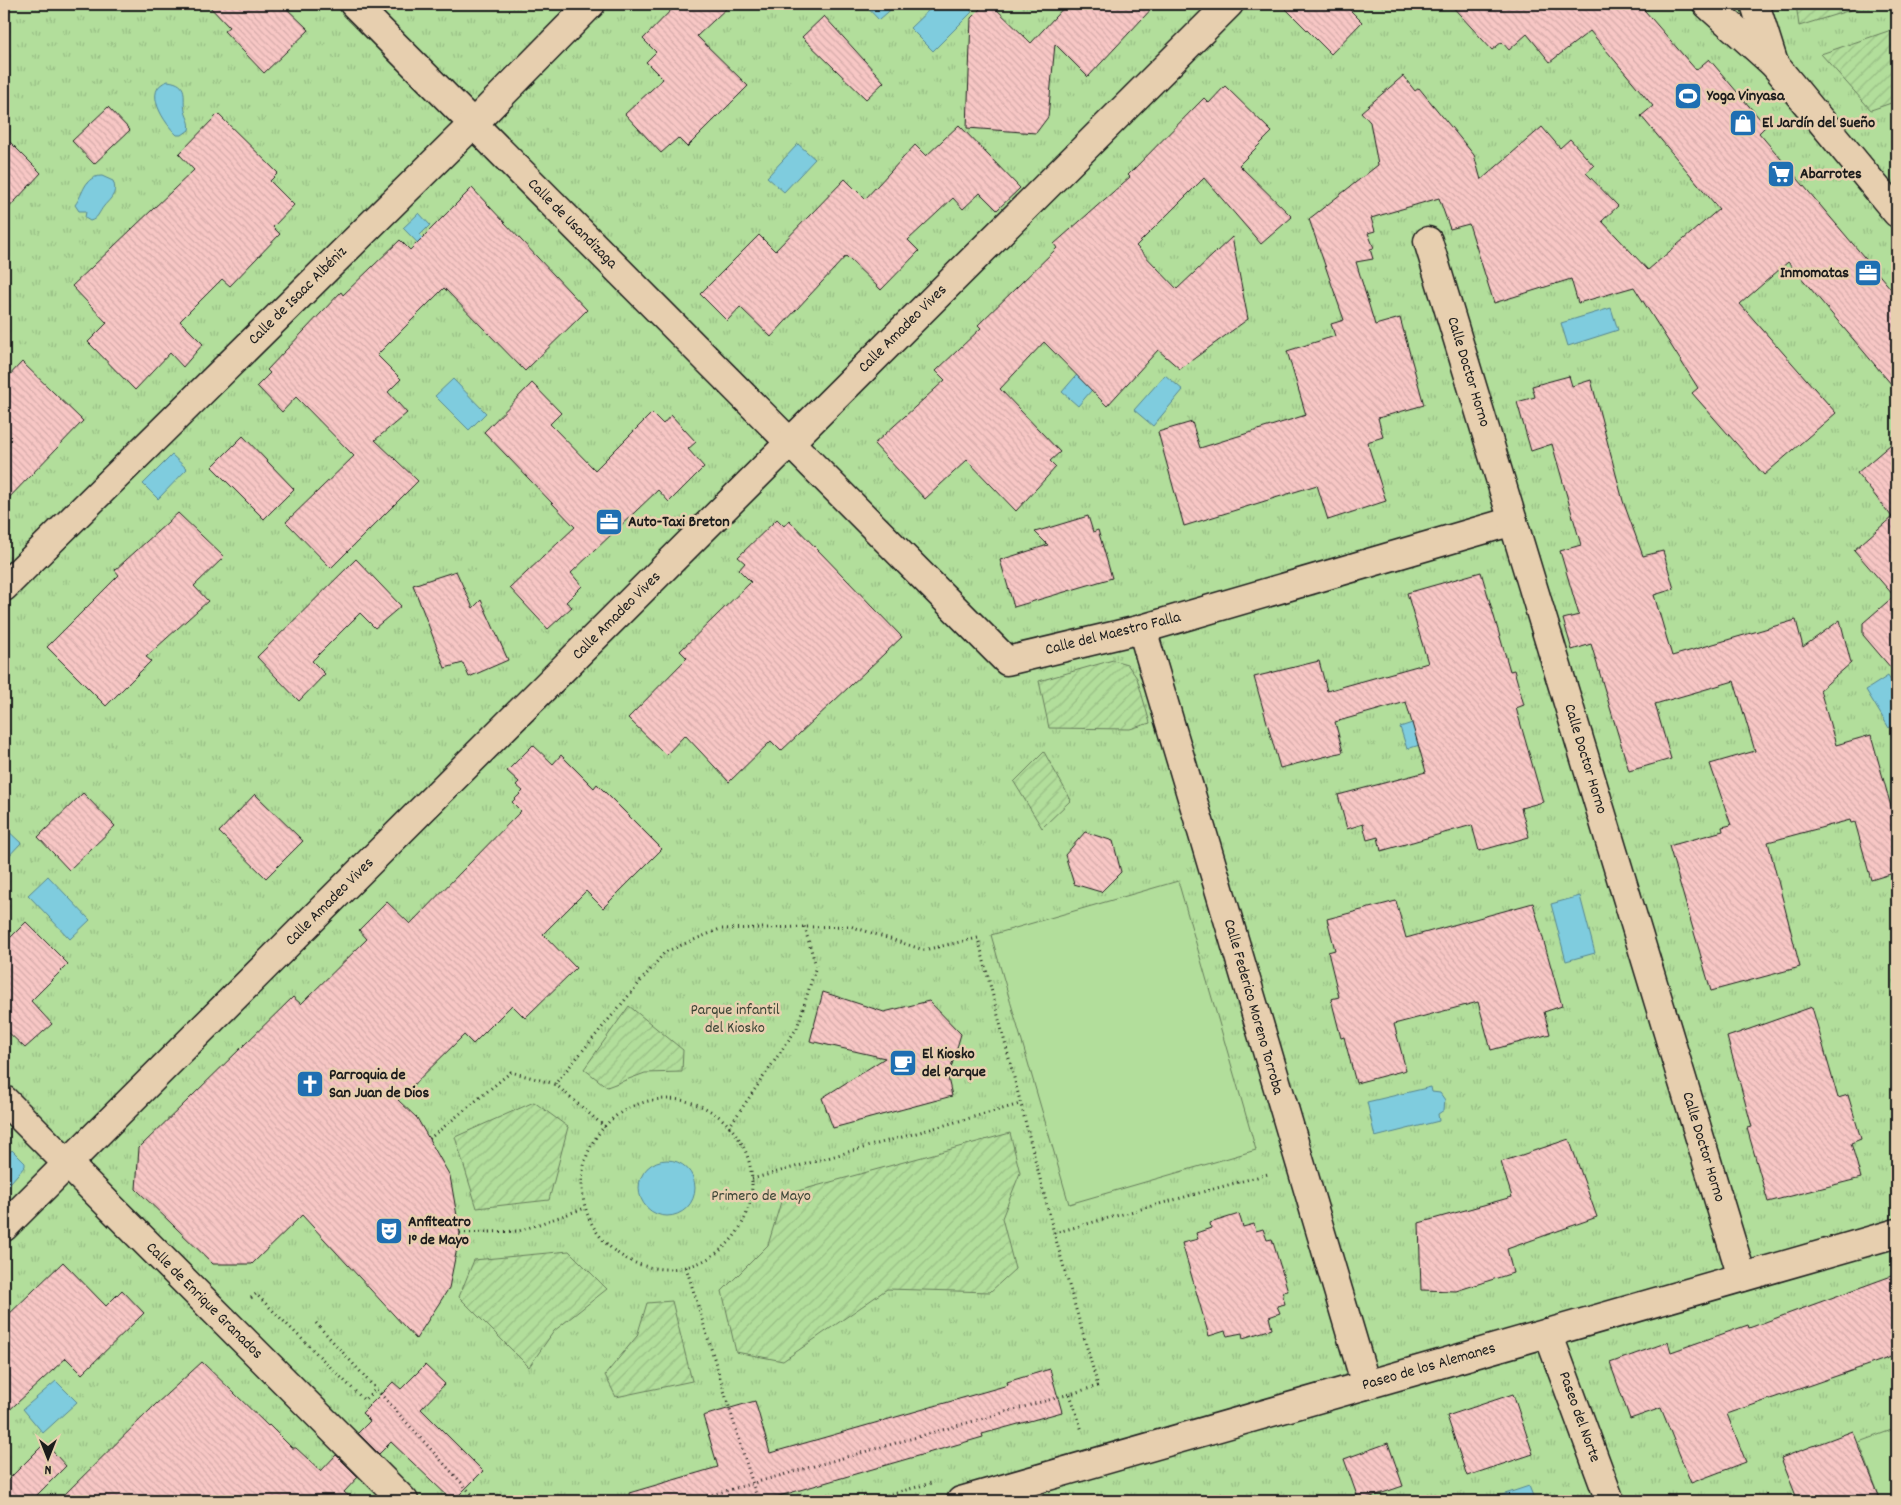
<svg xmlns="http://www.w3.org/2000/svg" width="1901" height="1505" viewBox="0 0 1901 1505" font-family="Dekko,sans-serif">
<defs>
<pattern id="park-tufts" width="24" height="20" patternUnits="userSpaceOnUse" patternTransform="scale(1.25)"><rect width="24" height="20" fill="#b2de9b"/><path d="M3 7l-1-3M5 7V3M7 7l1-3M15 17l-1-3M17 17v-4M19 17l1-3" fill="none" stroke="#98be85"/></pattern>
<pattern id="garden-furrows" width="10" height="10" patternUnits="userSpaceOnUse" patternTransform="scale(1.25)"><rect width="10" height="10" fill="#b2de9b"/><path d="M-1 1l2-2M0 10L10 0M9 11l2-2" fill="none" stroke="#98be85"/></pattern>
<pattern id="building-back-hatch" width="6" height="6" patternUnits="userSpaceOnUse" patternTransform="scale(1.25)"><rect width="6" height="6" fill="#f8c7c5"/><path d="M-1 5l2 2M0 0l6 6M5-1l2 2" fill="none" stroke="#d4aaa9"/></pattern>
</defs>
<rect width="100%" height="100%" fill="#eacdb3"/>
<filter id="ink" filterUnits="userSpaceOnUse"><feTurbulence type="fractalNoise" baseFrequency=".02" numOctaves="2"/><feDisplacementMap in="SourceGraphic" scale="10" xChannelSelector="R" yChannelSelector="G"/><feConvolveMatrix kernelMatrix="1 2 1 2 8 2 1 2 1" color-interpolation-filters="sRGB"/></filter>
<g filter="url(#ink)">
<rect fill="url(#park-tufts)" stroke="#677d5c" x="4" y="4" width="1893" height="1497"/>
<g fill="url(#garden-furrows)" stroke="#677d5c">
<path d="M1796,4h74l-71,22z"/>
<path d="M1897,28v73l-26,9 -50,-56z"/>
<path d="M1113,660l14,4 10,14 13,45 -20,6 -81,-1 -10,-47z"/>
<path d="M1044,752l27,48 -29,28 -28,-46z"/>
<path d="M629,1006l54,44 -1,22 -37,1 -38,14 -23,-18z"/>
<path d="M534,1102l34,25 -19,73 -72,8 -22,-71z"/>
<path d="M1010,1133l10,40 -18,45 13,51 -25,23 -103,-3 -104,72 -47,-9 -14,-61 46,-46 15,-50z"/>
<path d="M569,1251l38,38 -53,42 -25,36 -70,-70 15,-37z"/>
<path d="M672,1301l20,80 -76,16 -11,-22 32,-39 10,-33z"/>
</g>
<g fill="#b2de9b" stroke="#677d5c">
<path d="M1178,881l78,269 -187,54 -78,-269z"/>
<path d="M1897,1428v73h-16l-22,-59z"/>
</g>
<g fill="#7fccde" stroke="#578690">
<path d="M864,4h33l-18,16z"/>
<path d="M935,4h29l8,8 -39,39 -23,-23z"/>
<path d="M168,81c22,3 14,15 17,30 2,8 6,11 4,19l-7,5h-5c-12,-11 -36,-46 -9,-54z"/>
<path d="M798,144l17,15 -31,33 -17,-15z"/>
<path d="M102,176l11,5c5,12 -2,17 -9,25 -5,6 -6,13 -14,15l-5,-3 1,-7h-7l-4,-6c9,-12 9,-29 27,-29z"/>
<path d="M419,213l11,12 -10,10 30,31 -5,5 -42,-43z"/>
<path d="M1611,308l7,22 -50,16 -7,-23z"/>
<path d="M1087,363l16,14 -25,29 -16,-14z"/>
<path d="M1165,375l18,15 -30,36 -19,-16z"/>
<path d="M453,379l33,34 -17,17 -34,-34z"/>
<path d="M172,455l15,14 -29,30 -15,-15z"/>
<path d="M1888,676l9,15v31l-8,6 -23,-38z"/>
<path d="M1443,713l8,22 -44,14 -7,-22z"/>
<path d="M4,827l17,16 -15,16 -2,-2z"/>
<path d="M48,876l42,44 -20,19 -42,-44z"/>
<path d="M1580,896l15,57 -29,8 -15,-57z"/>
<path d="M1431,1087l1,5 8,1 5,7 -1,10 -6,4 1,7 -64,16 -8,-35z"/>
<path d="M12,1150l13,13v3l-21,24v-32z"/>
<circle cx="667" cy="1188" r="28"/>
<path d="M56,1381l21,21 -34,31 -20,-24z"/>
<path d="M1529,1486l6,15h-51z"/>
</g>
<g fill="url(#building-back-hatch)" stroke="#1c1c1c">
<path d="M207,4h75l27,26 -45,43 -40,-42 5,-4z"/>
<path d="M677,4h54l-34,32 51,50 -61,61 -9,-9 -17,15 -36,-39 38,-35 -17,-17 10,-10 -13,-13z"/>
<path d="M985,4h6l40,39 36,-39h89l-68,73 -33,-33 -7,73 -12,16 -69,-5 4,-110z"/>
<path d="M1281,4h63l18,18 -31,32z"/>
<path d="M1450,4h189l57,66 13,-11 57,67 -7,7 138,163v95l-109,-129 -48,42 96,109 -72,62 -72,-82 6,-5 -64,-101 -56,16 -7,-24 -77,24 -25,-79 -19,5 -11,-31 -68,20 4,13 -7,2 6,15 -4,1 3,10 -17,3 19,63 25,-7 24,87 -46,13 5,19 -16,5 19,59 -58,19 -11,-35 -133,41 -26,-94 34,-10 8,26 106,-33 -19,-64 48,-15 -4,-12 13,-4 -35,-101 69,-54 -8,-43 -9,-10 42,-36 12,15 4,-3 55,67 7,25 61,-53 18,21 10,-9 24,27 -8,7 32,33 -16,15 46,49 71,-61 -78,-93 12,-10 -63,-75 -40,31 -23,-28 -18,16 -7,-8 -10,8z"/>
<path d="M824,16l60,66 -18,17 -64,-62z"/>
<path d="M1225,86l47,46 -33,33 53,52 -31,27 -57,-66 -68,68 41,43 55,-52 16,82 -68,50 -22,-19 -51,56 -63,-64 -44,47 60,63 -10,9 6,6 -40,44 -49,-51 -42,39 -51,-55 71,-64 -9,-9 45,-43 -3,-3 79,-77 -3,-4 76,-67 -2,-2 76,-77 5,5z"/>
<path d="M108,107l22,23 -36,34 -22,-23z"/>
<path d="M218,114l60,59 -8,8 24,24 -21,22 7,7 -50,52 -8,-7 -42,42 23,23 -20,23 -13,-14 -35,37 -47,-48 19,-19 -35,-37 122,-116 -15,-16z"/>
<path d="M959,125l61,63 -23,22 -17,-17 -17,16 -10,-11 -45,42 11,11 -38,39 -35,-34 -75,81 -31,-30 -13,14 -27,-27 59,-59 16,16 70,-72 20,20 50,-54 11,11z"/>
<path d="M4,136l37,37 -37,40z"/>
<path d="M472,188l115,122 -62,61 -81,-83 -67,67 24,24 -13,13 19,21 -32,27 43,41 -87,87 -45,-46 68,-66 -58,-59 -14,15 -25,-26 13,-13 -3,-3 74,-78 2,3 57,-55 10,10z"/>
<path d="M22,362l61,59 -79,82v-122z"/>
<path d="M1569,376l3,10 19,-6 32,121 20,55 20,-5 11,38 -20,6 18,61 124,-36 7,27 37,-27 11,43 -31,27 16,55 35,-10 26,93v44l-26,8 -16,-58 -4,1 -1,-3 -82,22 32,125 -89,24 -42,-145 54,-15 -1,-4 9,-2 -21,-61 45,-13 -21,-70 -79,23 16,55 -42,12 -38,-127 -19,6 -9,-31 16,-4 -19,-64 21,-6 -29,-101 -21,7 -14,-49 18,-5 -3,-11z"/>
<path d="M532,383l29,30 -11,11 45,46 57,-57 11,11 8,-9 25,27 -8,7 16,18 -35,35 -11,-12 -87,83 11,13 -16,16 6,5 -24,22 -38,-41 65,-61 -91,-95z"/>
<path d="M243,436l51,53 -30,30 -52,-52z"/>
<path d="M1897,439v236l-34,-40v-12l31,-27 -40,-46 38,-33 -35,-44z"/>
<path d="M178,513l46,44 -30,29 14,15 -62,56 5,4 -45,45 -59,-59 72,-72 -4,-5z"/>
<path d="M1088,516l5,16 5,-2 14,48 -98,29 -14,-47 48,-15 -13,-13z"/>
<path d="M777,519l7,7 5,-6 113,117 -121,114 -10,-10 -42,41 -44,-47 -19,20 -38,-37 59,-60 -7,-7 71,-69 -12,-12 6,-7 -7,-6z"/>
<path d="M356,559l45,47 -26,22 -15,-15 -48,48 13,13 -26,27 -42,-44z"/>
<path d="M456,571l17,37 8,-8 27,60 -39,17 -6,-14 -18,5 -32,-83z"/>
<path d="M1481,572l29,99 4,-1 10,35 -8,3 27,94 -22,6 8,29 -50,14 -7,-26 -91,26 -3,-14 -11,3 -4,-16 -16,5 -9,-34 88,-23 -20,-70 -71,20 8,30 -63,16 -26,-91 65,-16 8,30 101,-28 -21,-70z"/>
<path d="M533,745l20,19 8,-9 33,33 3,-4 65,65 -59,59 -17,-17 -43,43 33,34 -51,50 -13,-13 -39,39 -9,-9 -66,65 19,18 33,58 10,57 -11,55 -33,51 -114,-124 -50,49h-39l-77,-75 3,-41 154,-151 8,7 66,-65 -8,-9 28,-28 23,22 111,-113 -9,-9 11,-11 -7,-6 3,-3 -12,-11z"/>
<path d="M83,793l32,33 -46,44 -31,-33z"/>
<path d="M255,794l48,47 -37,37 -47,-46z"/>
<path d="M1085,832l28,9 8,31 -20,20 -27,-8 -9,-29z"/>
<path d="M1396,901l10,37 127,-35 29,103 -18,6 6,22 -59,16 -13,-48 -84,22 12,46 -50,13 -12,-46 -3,1 -10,-39 8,-2 -11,-45 7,-2 -8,-31z"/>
<path d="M26,922l42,42 -37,37 21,23 -27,24 -21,-20v-84z"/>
<path d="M823,992l61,20 45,-11 32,33 -13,44 4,18 -119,32 -11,-30 63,-40 -75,-17z"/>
<path d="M1812,1007l26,91 10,-3 13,44 -10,4 10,35 -93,24 -21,-74 5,-1 -25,-90z"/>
<path d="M1569,1139l28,78 -90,32 6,24 -57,18 -35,-1 -2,-67 93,-26 -11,-35z"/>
<path d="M1239,1214l4,13 11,-3 2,7 7,-2 4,11 5,-1 16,52 -6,1 3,12 -8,2 3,7 -11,4 3,12 -29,9 -1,-5 -15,3 -2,-5 -16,5 -27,-93 16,-4 -2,-6 15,-5 -1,-5z"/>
<path d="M63,1262l43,44 16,-16 22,23 -62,61 -16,-16 -62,57v-96z"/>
<path d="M1897,1274v81l-170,59 19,48 -55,21 -30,-75 -31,11 -20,-56 58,-21 3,10 77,-27 1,3z"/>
<path d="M202,1362l66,64 1,-1 23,23h4l25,23 15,-16 22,22 -14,15 10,9h-296l98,-97z"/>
<path d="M425,1365l20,19 -24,25 62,62 -30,30 -62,-59 -12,12 -21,-21 12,-12 -8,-8 31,-31 8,7z"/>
<path d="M1050,1369l12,43 -80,22 1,3 -221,64h-132l-1,-8 89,-26 -15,-51 52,-15 15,52 238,-68 -1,-3z"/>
<path d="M1513,1394l20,60 -66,22 -20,-60z"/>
<path d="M1853,1431l28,70h-83l-17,-43z"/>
<path d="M45,1443l21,23 -35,35h-27v-17z"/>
<path d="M1388,1443l15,43 -44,15 -15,-42z"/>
</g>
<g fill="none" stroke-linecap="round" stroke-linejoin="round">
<g stroke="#1c1c1c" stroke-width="31">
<g id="street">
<path d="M354,4l653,657 135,-32 371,-108"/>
<path d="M1707,4l67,60 123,149"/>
<path d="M1755,4l19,60"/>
<path d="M1428,241l314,1036"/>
<path d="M4,587l469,-463 118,-120"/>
<path d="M1142,629l224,756"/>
<path d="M4,1100l400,401"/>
<path d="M4,1227l1225,-1223"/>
<path d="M1548,1333l62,168"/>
<path d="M961,1501l936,-268"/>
</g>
</g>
<g stroke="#1c1c1c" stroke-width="3" stroke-dasharray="1 4" stroke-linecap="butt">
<path d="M555,1084l50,43"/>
<circle cx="667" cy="1184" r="85"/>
<path d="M729,1127l68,-99 19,-62 -12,-40"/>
<path d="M429,1139l82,-67 44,12 110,-132 55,-23 130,-3 74,24 54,-12 76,295 44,153 -408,115"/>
<path d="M752,1179l268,-75"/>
<path d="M460,1233l59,-2 66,-23"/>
<path d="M1054,1233l214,-59"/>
<path d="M686,1267l72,234"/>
<path d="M251,1298l5,-4 108,106 12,-11"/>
<path d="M316,1323l162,178"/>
<path d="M1070,1394l12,37"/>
<path d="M867,1501l64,-18"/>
</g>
<use href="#street" stroke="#e7cfaf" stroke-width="28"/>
</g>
</g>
<defs>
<g id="stadium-square" transform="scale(1.4375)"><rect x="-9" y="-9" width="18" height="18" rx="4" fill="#1f6fb2" stroke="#e7cfaf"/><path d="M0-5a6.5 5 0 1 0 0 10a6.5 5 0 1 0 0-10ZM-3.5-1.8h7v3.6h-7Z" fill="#fff"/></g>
<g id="shop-square" transform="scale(1.4375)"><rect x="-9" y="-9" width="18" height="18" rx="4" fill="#1f6fb2" stroke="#e7cfaf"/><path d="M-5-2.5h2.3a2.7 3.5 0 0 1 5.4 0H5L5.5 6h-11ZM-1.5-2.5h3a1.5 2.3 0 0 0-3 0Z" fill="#fff"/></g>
<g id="supermarket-square" transform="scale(1.4375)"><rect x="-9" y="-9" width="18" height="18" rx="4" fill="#1f6fb2" stroke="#e7cfaf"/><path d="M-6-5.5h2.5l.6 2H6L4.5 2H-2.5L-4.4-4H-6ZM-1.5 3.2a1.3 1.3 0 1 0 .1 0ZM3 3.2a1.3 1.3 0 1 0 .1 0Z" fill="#fff"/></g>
<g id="office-square" transform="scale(1.4375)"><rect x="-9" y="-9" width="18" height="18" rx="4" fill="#1f6fb2" stroke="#e7cfaf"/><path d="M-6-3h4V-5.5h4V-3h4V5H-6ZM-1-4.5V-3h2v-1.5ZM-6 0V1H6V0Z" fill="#fff"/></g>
<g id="cafe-square" transform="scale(1.4375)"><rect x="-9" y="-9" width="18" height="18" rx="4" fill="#1f6fb2" stroke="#e7cfaf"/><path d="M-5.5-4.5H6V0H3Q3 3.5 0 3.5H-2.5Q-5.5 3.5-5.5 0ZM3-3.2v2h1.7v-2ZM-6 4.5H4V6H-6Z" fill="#fff"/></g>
<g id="church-square" transform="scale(1.4375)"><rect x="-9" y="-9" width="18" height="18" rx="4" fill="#1f6fb2" stroke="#e7cfaf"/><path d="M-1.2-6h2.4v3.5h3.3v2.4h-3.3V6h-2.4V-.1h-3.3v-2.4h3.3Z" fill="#fff"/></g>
<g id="theatre-square" transform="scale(1.4375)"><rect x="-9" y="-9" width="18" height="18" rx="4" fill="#1f6fb2" stroke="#e7cfaf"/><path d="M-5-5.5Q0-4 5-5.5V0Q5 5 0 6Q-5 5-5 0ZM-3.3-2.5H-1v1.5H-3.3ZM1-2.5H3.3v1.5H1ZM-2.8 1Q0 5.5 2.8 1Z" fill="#fff"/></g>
</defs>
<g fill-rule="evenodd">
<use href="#stadium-square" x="1688" y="96"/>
<use href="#shop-square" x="1743" y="123"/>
<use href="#supermarket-square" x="1781" y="174"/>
<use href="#office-square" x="1868" y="273"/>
<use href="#office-square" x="609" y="522"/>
<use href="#cafe-square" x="903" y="1063"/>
<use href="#church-square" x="310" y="1084"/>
<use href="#theatre-square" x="389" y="1231"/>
</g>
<g text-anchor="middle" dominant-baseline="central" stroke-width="5" stroke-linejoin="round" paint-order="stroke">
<g font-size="16" font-weight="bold" fill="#1c1c1c" stroke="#e7cfaf" text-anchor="start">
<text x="1707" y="96">Yoga Vinyasa</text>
<text x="1762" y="123">El Jardín del Sueño</text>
<text x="1800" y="174">Abarrotes</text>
<text x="1849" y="273" text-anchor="end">Inmomatas</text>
<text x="628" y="522">Auto-Taxi Breton</text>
<text x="922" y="1054">El Kiosko<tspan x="922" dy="18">del Parque</tspan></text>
<text x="329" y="1075">Parroquia de<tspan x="329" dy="18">San Juan de Dios</tspan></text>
<text x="408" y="1222">Anfiteatro<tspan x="408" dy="18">1° de Mayo</tspan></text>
</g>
<g font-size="16" fill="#1c1c1c" stroke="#e7cfaf">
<text transform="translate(572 224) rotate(45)">Calle de Usandizaga</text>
<text transform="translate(298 296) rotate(-45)">Calle de Isaac Albéniz</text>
<text transform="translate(903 329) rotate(-45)">Calle Amadeo Vives</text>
<text transform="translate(1468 372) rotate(73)">Calle Doctor Horno</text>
<text transform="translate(617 616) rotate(-45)">Calle Amadeo Vives</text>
<text transform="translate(1113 634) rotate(-14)">Calle del Maestro Falla</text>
<text transform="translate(1585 759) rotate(73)">Calle Doctor Horno</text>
<text transform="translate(330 902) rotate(-45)">Calle Amadeo Vives</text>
<text transform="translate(1253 1007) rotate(74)">Calle Federico Moreno Torroba</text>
<text transform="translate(1703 1147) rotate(73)">Calle Doctor Horno</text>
<text transform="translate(204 1301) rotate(45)">Calle de Enrique Granados</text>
<text transform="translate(1429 1367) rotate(-16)">Paseo de los Alemanes</text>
<text transform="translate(1579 1417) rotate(70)">Paseo del Norte</text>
</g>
<g font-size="16" fill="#3a4335" stroke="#e7cfaf">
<text x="735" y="1010">Parque infantil<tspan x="735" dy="18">del Kiosko</tspan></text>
<text x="761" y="1196">Primero de Mayo</text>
</g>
</g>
<rect width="1901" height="1505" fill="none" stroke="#e7cfaf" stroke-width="20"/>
<rect x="10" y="10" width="1881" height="1485" fill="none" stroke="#1c1c1c" stroke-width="2" filter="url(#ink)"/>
<g transform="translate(48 1458) rotate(180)" stroke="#e7cfaf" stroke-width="4" paint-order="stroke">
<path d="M0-4L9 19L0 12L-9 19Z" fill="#1c1c1c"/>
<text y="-8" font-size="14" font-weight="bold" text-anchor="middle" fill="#1c1c1c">N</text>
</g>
</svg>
